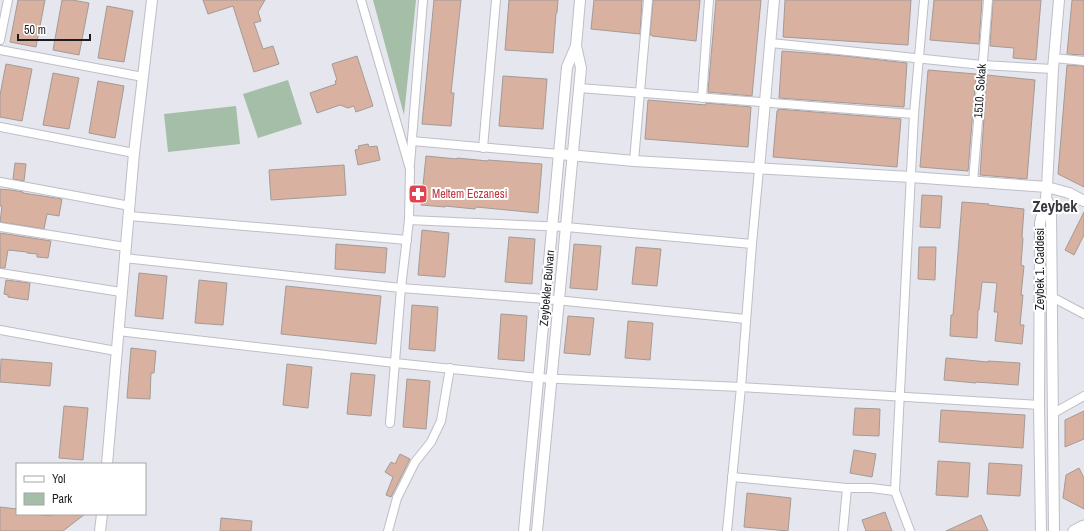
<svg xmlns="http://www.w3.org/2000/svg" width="1084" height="531" viewBox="0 0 1084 531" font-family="'Archivo Narrow',sans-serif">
<rect width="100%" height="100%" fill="#e6e6ef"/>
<g fill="#a4bea8">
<path d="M373,0h43l-12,115z"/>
<path d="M288,80l14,44 -44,14 -15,-44z"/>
<path d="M236,106l4,38 -72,8 -4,-38z"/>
</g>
<g fill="#d9b1a0" stroke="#a49a96">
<path d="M18,0h27l-9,47 -26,-5z"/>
<path d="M62,0h10l17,3 -10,52 -26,-5z"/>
<path d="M203,0h62l-7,12 3,9 -7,2 9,26 10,-3 6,18 -25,8 -21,-66 -25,8z"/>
<path d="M434,0h27l-10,93h3l-3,33 -29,-2z"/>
<path d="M509,0h49l-1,13h-1l-3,40 -48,-3z"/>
<path d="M594,0h48l-2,34 -49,-5z"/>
<path d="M653,0h47l-4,41 -44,-5v-1h-2z"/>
<path d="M716,0h45l-9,96 -44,-4z"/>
<path d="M785,0h126l-3,45 -125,-8z"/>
<path d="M934,0h48l-3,44 -49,-4z"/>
<path d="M993,0h48l-5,60 -23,-2 1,-10 -24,-2z"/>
<path d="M1072,0h12v55l-17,-1z"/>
<path d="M107,6l26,5 -9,51 -26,-4z"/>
<path d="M782,51l63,5 62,7 -3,44 -125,-9z"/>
<path d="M357,56l16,50 -17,6 -2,-6 -6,2 -8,-3 -23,8 -7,-20 26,-9 -1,-3 2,-1 -5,-16z"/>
<path d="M6,64l26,5 -10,52 -22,-4v-22z"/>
<path d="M1067,65l17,1v121l-26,-13z"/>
<path d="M928,70l48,4 -8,97 -48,-4z"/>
<path d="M53,73l26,5 -10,51 -26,-4z"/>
<path d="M987,75l48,5 -8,99 -47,-4z"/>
<path d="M503,76l44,3 -4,50 -44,-3z"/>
<path d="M98,81l26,5 -9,52 -26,-5z"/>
<path d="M648,100l58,5v-2l45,4 -3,40 -103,-8z"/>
<path d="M778,109l123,10 -4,48 -124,-10 4,-46h1z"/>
<path d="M368,144l1,3 8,-1 3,14 -22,5 -3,-15 4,-1 -1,-3z"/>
<path d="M426,156l31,3v-1l31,3v-1l54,4 -4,49 -62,-6 -1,2 -30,-3v1l-24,-2z"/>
<path d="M15,163l11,1 -2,17 -11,-2z"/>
<path d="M344,165l2,30 -75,5 -2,-30z"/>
<path d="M0,189l11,1 12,2v1l39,6 -3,17 -12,-2 -3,15 -44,-7 2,-16h-2z"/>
<path d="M922,195l20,1 -2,32 -20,-1z"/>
<path d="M962,202l27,2 -1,1 36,4 -2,28 1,1 -2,27 3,1 -3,29h2l-3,30h4l-2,19 -27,-3 3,-29h-4l3,-29 -15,-1 -3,28h-1l-1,28 -27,-2 1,-21h2z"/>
<path d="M1084,212v23l-10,20 -9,-5z"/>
<path d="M422,230l27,3 -4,44 -27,-2z"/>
<path d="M0,233l51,8 -3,17 -11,-1v-3l-10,-1v-1l-19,-2 -3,18h-5z"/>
<path d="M509,237l26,2 -3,45 -27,-2z"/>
<path d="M336,244l51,4 -2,25 -50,-4z"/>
<path d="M574,244l27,2 -4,44 -27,-2z"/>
<path d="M636,247l25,2 -4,37 -25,-2z"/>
<path d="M919,247h17l-1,33 -17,-1z"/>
<path d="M139,273l28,3 -4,43 -28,-3z"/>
<path d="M6,280l24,3 -2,17 -20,-3v-2l-4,-1z"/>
<path d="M199,280l28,3 -4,42 -28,-2z"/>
<path d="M286,286l95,10 -5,48 -95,-10z"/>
<path d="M412,305l26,2 -3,44 -26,-2z"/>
<path d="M501,314l26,2 -3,45 -26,-2z"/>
<path d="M568,316l26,2 -4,37 -26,-2z"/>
<path d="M628,321l25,2 -3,37 -25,-2z"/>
<path d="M131,348l25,3 -2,22h-3l-1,26 -23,-1z"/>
<path d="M946,358l42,4v-1l32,2 -2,22 -42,-3v1l-32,-3z"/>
<path d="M1,359l51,4 -2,23 -50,-4z"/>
<path d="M287,364l25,3 -4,41 -25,-3z"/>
<path d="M351,373l24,2 -4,41 -24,-2z"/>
<path d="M407,379l23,2 -4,48 -23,-2z"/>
<path d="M64,406l24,2 -5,52 -24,-2z"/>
<path d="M855,408l25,1 -1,27 -26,-1z"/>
<path d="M941,410l84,5 -2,33 -84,-6z"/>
<path d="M1084,411v28l-19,8v-27z"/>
<path d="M854,450l22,4 -4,23 -22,-4z"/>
<path d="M400,454l10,5 -19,38 -5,-2 7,-18 -8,-5 6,-10 4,2z"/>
<path d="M938,461l32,2 -2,34 -32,-2z"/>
<path d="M989,463l33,2 -2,31 -33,-2z"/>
<path d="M1079,468l5,10v31l-21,-11 3,-23z"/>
<path d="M747,493l44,5 -3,33 -44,-4z"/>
<path d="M0,507l17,2v5h20l14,2 2,-2h32l-22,17h-63z"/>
<path d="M885,512l7,19h-26l-4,-11z"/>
<path d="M981,515l7,16h-42z"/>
<path d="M221,518l31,3 -1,10h-31z"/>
</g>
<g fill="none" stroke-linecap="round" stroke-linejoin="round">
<g stroke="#bebec7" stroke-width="10">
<g id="minor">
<path d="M361,0l49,169 -1,51 -8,68 -11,135"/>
<path d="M0,40l8,-40"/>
<path d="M771,43l211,22 71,4"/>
<path d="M0,50l143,27"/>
<path d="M1054,58l30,3"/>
<path d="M579,88l335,26"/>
<path d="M702,98l7,-98"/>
<path d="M0,127l134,26"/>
<path d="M412,141l147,13"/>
<path d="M483,148l13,-148"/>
<path d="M634,161l14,-161"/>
<path d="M410,164l13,-164"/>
<path d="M0,182l130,24"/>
<path d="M973,182l15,-182"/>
<path d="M129,216l278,24"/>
<path d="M409,220l157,7 186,17"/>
<path d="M0,227l125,20"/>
<path d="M124,258l277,30 145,11 200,20"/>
<path d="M0,273l121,19"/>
<path d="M1052,297l32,17"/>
<path d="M0,330l116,21"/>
<path d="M118,331l277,32 143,15 203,9 298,18"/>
<path d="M1052,414l32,-18"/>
<path d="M732,477l115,11"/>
<path d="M388,531l9,-33 18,-36 16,-20 10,-21 9,-53"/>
<path d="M727,531l14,-144 11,-143 7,-75"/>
<path d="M843,531l4,-43h24l24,3"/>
<path d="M910,531l-15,-40 19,-377 10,-114"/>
</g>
</g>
<g stroke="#bebec7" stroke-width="12">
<g id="tertiary">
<path d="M559,154l75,7 277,16 136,10 22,6 15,8"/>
<path d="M759,169l15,-169"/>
<path d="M1046,198l5,11 3,322"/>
<path d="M107,464l27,-311 18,-153"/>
<path d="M100,531l2,-17"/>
<path d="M524,531l43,-464 9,-21 4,-46"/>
<path d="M537,531l44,-463 -5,-22"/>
<path d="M1041,531l-2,-126 1,-182 6,-25 1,-11 6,-118 6,-69"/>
</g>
</g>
<g stroke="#bebec7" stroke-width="13">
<path id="secondary" d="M1074,531l10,-5"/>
</g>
<use href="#minor" stroke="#fff" stroke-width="8"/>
<use href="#tertiary" stroke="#fff" stroke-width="10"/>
<use href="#secondary" stroke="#fff" stroke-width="11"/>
</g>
<defs>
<g id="pharmacy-square" transform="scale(1)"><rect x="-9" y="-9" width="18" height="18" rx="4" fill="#e0444e" stroke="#fff"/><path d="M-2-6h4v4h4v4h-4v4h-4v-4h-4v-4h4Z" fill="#fff"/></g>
</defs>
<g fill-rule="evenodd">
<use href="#pharmacy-square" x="418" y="194"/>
</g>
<g text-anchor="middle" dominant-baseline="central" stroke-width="4" stroke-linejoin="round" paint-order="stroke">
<g font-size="12" fill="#1d1d21" stroke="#fff">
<text transform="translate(980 91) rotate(-86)">1510. Sokak</text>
<text transform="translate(1040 269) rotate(-90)">Zeybek 1. Caddesi</text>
<text transform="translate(547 288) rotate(-85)">Zeybekler Bulvarı</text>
</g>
<g font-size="12" fill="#be3a42" stroke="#fff" text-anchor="start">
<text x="432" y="194">Meltem Eczanesi</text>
</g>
<g font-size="16" font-weight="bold" fill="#38383f" stroke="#fff">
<text x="1055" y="206">Zeybek</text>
</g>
</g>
<rect x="16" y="463" width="130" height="52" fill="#ffffff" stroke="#a5a5a6"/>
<rect x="24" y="476" width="20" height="6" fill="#ffffff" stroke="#a5a5a6"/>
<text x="52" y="483" font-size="12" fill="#1d1d21">Yol</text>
<rect x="24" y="493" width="20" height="12" fill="#a4bea8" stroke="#a5a5a6"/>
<text x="52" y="503" font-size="12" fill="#1d1d21">Park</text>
<path d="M18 34v6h72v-6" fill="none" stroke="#1d1d21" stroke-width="2"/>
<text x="24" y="34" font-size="12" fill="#1d1d21" stroke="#ffffff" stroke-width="3" paint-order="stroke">50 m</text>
</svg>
